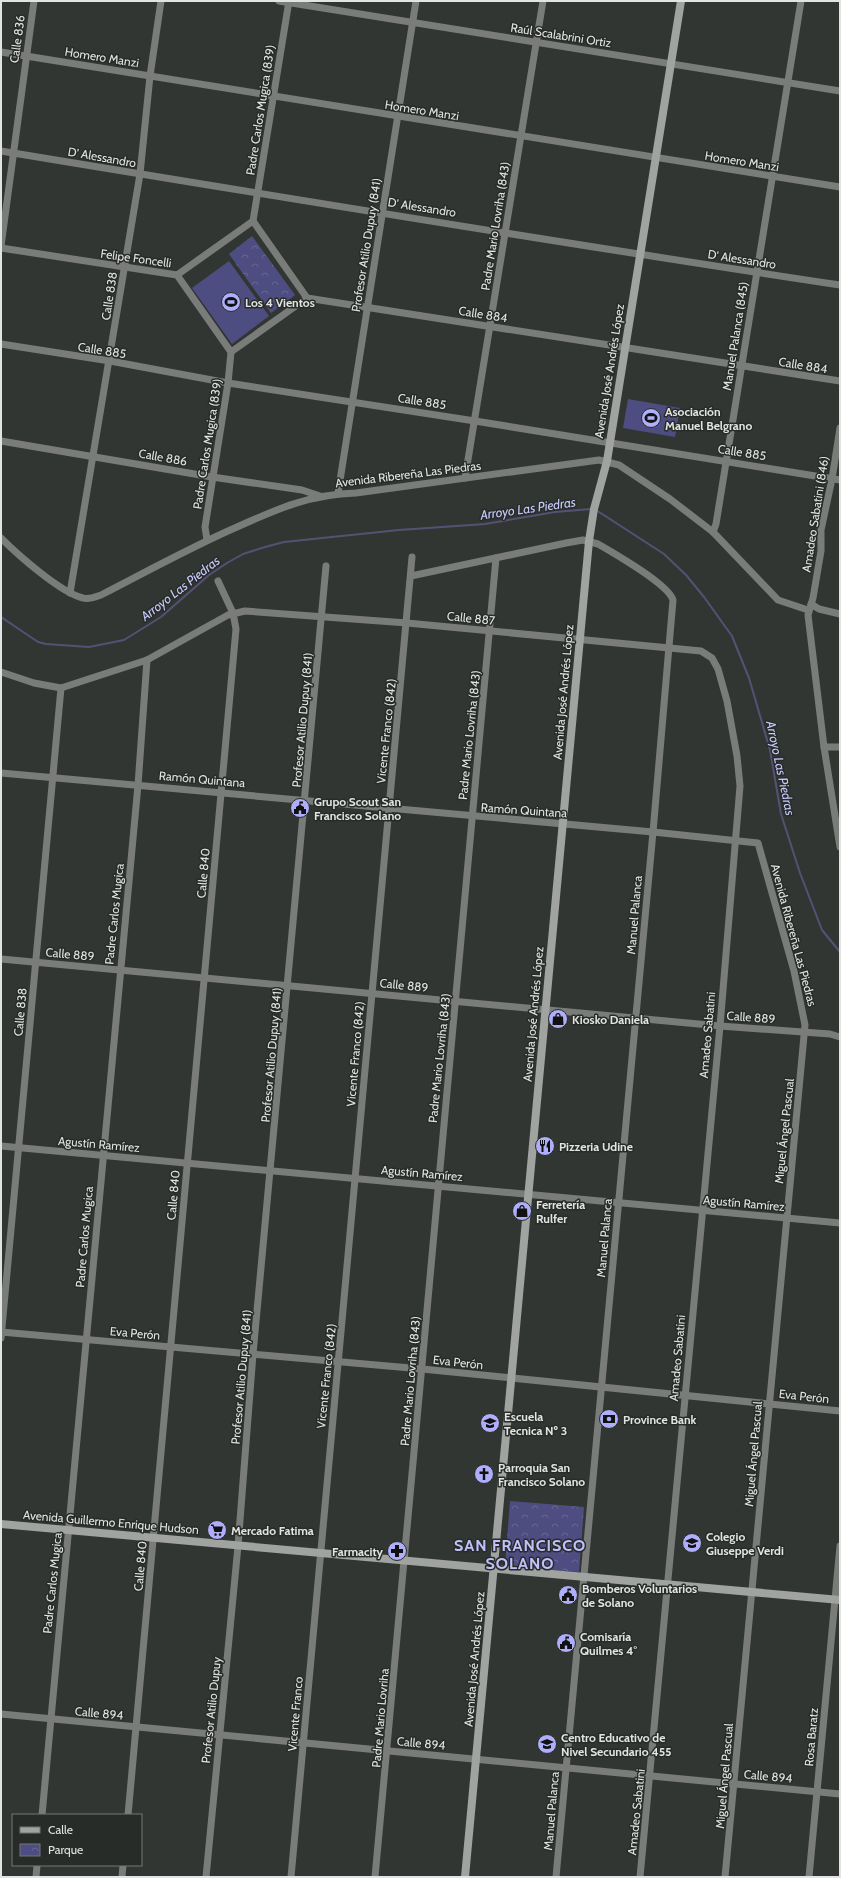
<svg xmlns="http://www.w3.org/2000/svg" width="841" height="1878" viewBox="0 0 841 1878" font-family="Cabin,sans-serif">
<defs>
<pattern id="park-crowns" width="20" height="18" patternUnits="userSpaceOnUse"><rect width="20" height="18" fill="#4e4d82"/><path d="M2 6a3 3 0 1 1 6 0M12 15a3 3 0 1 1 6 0" fill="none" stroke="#676693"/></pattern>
</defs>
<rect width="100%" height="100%" fill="#323633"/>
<g fill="url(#park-crowns)">
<path d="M252,236l43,59 -24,18 -42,-59z"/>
<path d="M510,1501l74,6 -5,65 -74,-6z"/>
</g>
<g fill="#4e4d82">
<path d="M229,261l40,55 -37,28 -40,-56z"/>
<path d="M628,399l52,9 -5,29 -52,-9z"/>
</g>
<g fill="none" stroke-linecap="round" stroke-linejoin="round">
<g stroke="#565174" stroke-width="2">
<path d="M596,510l68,44 22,21 18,22 28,39 17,42 21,72 11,64 19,59 22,57 18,22"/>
<path d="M1,617l37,25 8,2 43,3 35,-7 37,-23 48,-42 18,-12 16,-9 22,-7 19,-5 115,-12 86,-6 70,-12 36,-3"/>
</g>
<g stroke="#7a7c7a" stroke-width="7">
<path d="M279,1l561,90"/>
<path d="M1,52l839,135"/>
<path d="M1,151c279,46 559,92 839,134"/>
<path d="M253,221l36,-220"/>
<path d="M1,246l33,-245"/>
<path d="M1,248l176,27 54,77 76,-54"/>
<path d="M177,275l76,-54 54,77 533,83"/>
<path d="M1,344l109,17 118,22 247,38 365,59"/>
<path d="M840,428l-8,51 -11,51v21l-8,47 -5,17 16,132 16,100"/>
<path d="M1,441l211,36 90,13 18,6"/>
<path d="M465,478l78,-477"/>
<path d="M338,493l78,-492"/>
<path d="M713,532l3,-8 85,-523"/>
<path d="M1,538c17,17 60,55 82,60 6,2 12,-1 18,-3 45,-23 90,-48 136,-68 40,-18 74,-33 119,-34l243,-33 20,5 51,34 43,33 65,68 30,10"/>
<path d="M207,540l-2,-13 23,-144 3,-31"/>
<path d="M411,576l155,-33 17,-3 15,4c17,10 70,40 75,56l-20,232 -97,1045"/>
<path d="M70,593l70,-419 10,-98 11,-75"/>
<path d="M811,604l8,5 21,5"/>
<path d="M1,672l33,11 27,5 86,-28 81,-45 17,-4 162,12 294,28 11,7 6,11 9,32 10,55 3,30 -20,240 -80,851"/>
<path d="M824,747h16"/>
<path d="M1,773l652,59 105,11 36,128 11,54 -80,852"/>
<path d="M1,959l719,67 110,8 10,3"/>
<path d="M1,1146l839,77"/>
<path d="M1,1332l421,37 418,42"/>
<path d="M1,1338l60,-650"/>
<path d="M1,1714l839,80"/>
<path d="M42,1815l96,-1030 9,-125"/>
<path d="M128,1815l108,-1186 -3,-16 -15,-32"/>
<path d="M36,1877l1,-12"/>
<path d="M122,1877l1,-12"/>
<path d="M206,1877l32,-331 15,-192 73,-788"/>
<path d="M291,1877l121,-1320"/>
<path d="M375,1877l121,-1319"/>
<path d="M809,1877l31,-331"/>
</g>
<g stroke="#a0a3a0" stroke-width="8">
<path d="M1,1524l839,76"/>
<path d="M465,1877l124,-1336 5,-32 13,-48 74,-460"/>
</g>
</g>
<defs>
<g id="stadium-disc" transform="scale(1)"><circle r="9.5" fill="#aeaefa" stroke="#282c29"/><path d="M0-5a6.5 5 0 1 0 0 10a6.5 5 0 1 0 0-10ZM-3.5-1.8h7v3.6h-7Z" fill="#111"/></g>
<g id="civic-disc" transform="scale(1)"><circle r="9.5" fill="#aeaefa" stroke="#282c29"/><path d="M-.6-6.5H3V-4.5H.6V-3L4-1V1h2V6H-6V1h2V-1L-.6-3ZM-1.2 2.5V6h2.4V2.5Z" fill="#111"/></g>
<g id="shop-disc" transform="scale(1)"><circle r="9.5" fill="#aeaefa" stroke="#282c29"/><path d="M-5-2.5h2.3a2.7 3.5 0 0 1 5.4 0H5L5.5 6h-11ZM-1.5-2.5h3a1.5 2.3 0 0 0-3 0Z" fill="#111"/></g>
<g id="restaurant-disc" transform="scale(1)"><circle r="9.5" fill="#aeaefa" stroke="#282c29"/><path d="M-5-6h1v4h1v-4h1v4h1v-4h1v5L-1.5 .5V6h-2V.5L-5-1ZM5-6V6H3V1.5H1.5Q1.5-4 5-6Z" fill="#111"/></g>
<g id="bank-disc" transform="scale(1)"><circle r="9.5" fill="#aeaefa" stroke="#282c29"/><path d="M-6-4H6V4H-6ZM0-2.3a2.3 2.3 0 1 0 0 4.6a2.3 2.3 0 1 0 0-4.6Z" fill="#111"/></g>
<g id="school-disc" transform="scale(1)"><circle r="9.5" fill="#aeaefa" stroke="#282c29"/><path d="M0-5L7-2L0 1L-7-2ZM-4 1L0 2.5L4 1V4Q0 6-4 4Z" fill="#111"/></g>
<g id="church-disc" transform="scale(1)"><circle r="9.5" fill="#aeaefa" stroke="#282c29"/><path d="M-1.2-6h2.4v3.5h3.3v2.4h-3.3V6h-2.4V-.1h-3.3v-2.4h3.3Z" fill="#111"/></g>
<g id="supermarket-disc" transform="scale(1)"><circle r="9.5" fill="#aeaefa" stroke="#282c29"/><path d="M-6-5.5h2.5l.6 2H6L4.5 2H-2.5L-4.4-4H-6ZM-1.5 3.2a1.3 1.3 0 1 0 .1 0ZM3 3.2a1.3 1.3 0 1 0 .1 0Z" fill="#111"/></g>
<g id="pharmacy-disc" transform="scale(1)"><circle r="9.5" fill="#aeaefa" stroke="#282c29"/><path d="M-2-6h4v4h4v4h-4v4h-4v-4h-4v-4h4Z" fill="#111"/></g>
</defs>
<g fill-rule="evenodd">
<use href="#stadium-disc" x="231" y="302"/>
<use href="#stadium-disc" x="651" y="418"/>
<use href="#civic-disc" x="300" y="808"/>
<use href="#shop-disc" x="558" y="1019"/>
<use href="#restaurant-disc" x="545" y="1146"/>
<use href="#shop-disc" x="522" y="1211"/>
<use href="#bank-disc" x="609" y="1419"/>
<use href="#school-disc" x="490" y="1423"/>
<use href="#church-disc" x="484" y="1474"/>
<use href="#supermarket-disc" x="217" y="1530"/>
<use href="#school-disc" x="692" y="1543"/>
<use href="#pharmacy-disc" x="397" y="1551"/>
<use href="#civic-disc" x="568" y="1595"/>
<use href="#civic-disc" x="566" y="1643"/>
<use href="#school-disc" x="547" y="1744"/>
</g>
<g text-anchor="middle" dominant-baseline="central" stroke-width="3" stroke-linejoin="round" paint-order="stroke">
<g font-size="12" fill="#e1e4e2" stroke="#282c29">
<text transform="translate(561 35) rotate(9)">Raúl Scalabrini Ortiz</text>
<text transform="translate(17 39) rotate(-82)">Calle 836</text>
<text transform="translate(102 57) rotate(9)">Homero Manzi</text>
<text transform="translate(260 110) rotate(-81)">Padre Carlos Mugica (839)</text>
<text transform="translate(422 110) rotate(9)">Homero Manzi</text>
<text transform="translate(102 157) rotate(10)">D' Alessandro</text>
<text transform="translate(742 161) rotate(9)">Homero Manzi</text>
<text transform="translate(422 207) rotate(9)">D' Alessandro</text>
<text transform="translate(495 226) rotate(-81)">Padre Mario Lovriha (843)</text>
<text transform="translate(366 245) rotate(-81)">Profesor Atilio Dupuy (841)</text>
<text transform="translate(136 258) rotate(8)">Felipe Foncelli</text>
<text transform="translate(742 259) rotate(9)">D' Alessandro</text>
<text transform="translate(109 296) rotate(-81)">Calle 838</text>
<text transform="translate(483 314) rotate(9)">Calle 884</text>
<text transform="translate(735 336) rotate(-81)">Manuel Palanca (845)</text>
<text transform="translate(102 350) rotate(9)">Calle 885</text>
<text transform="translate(803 365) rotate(9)">Calle 884</text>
<text transform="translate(609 371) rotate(-81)">Avenida José Andrés López</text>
<text transform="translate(422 401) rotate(9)">Calle 885</text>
<text transform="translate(207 444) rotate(-81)">Padre Carlos Mugica (839)</text>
<text transform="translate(742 452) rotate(9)">Calle 885</text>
<text transform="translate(163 457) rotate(10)">Calle 886</text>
<text transform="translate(408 474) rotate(-7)">Avenida Ribereña Las Piedras</text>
<text transform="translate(815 514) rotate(-81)">Amadeo Sabatini (846)</text>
<text transform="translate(471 618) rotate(6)">Calle 887</text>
<text transform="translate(563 692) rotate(-85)">Avenida José Andrés López</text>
<text transform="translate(302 720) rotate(-85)">Profesor Atilio Dupuy (841)</text>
<text transform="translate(386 731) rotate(-84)">Vicente Franco (842)</text>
<text transform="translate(469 735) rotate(-84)">Padre Mario Lovriha (843)</text>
<text transform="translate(202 779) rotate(5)">Ramón Quintana</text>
<text transform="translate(524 810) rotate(4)">Ramón Quintana</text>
<text transform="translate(203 873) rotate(-85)">Calle 840</text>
<text transform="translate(114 914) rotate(-84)">Padre Carlos Mugica</text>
<text transform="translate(634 915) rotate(-85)">Manuel Palanca</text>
<text transform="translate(794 935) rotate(75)">Avenida Ribereña Las Piedras</text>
<text transform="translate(70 954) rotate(5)">Calle 889</text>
<text transform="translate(404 985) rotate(6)">Calle 889</text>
<text transform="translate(20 1012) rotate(-85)">Calle 838</text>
<text transform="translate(533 1014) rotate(-85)">Avenida José Andrés López</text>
<text transform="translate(751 1017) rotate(4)">Calle 889</text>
<text transform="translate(707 1035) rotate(-85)">Amadeo Sabatini</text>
<text transform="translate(355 1054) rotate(-85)">Vicente Franco (842)</text>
<text transform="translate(271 1055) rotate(-85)">Profesor Atilio Dupuy (841)</text>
<text transform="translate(439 1058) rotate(-84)">Padre Mario Lovriha (843)</text>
<text transform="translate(784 1131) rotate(-84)">Miguel Ángel Pascual</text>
<text transform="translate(99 1144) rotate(5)">Agustín Ramírez</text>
<text transform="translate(422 1173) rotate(5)">Agustín Ramírez</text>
<text transform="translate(173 1195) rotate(-85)">Calle 840</text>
<text transform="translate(744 1203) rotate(5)">Agustín Ramírez</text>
<text transform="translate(84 1237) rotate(-85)">Padre Carlos Mugica</text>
<text transform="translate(604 1238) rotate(-85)">Manuel Palanca</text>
<text transform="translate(135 1333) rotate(5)">Eva Perón</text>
<text transform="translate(677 1358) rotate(-85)">Amadeo Sabatini</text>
<text transform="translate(458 1362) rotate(6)">Eva Perón</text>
<text transform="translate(326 1376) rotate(-84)">Vicente Franco (842)</text>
<text transform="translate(241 1377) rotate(-85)">Profesor Atilio Dupuy (841)</text>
<text transform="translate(410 1381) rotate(-85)">Padre Mario Lovriha (843)</text>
<text transform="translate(804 1396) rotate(6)">Eva Perón</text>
<text transform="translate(753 1454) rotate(-85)">Miguel Ángel Pascual</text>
<text transform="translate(111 1522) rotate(5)">Avenida Guillermo Enrique Hudson</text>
<text transform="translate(140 1566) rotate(-85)">Calle 840</text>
<text transform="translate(52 1583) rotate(-84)">Padre Carlos Mugica</text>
<text transform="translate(474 1659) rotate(-85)">Avenida José Andrés López</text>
<text transform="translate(211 1710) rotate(-84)">Profesor Atilio Dupuy</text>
<text transform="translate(99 1713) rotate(5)">Calle 894</text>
<text transform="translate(295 1714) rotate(-85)">Vicente Franco</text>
<text transform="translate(380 1718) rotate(-85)">Padre Mario Lovriha</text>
<text transform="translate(811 1737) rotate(-85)">Rosa Baratz</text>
<text transform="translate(421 1743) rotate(5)">Calle 894</text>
<text transform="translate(724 1776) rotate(-85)">Miguel Ángel Pascual</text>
<text transform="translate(768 1776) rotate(5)">Calle 894</text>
<text transform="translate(551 1811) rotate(-85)">Manuel Palanca</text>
<text transform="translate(636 1812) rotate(-84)">Amadeo Sabatini</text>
</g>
<g font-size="12" font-weight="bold" fill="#e1e4e2" stroke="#282c29" text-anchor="start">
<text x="245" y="302">Los 4 Vientos</text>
<text x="665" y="411">Asociación<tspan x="665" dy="14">Manuel Belgrano</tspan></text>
<text x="314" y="801">Grupo Scout San<tspan x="314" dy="14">Francisco Solano</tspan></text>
<text x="572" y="1019">Kiosko Daniela</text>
<text x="559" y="1146">Pizzeria Udine</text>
<text x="536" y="1204">Ferretería<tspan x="536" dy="14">Rulfer</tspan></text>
<text x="504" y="1416">Escuela<tspan x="504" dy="14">Tecnica Nº 3</tspan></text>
<text x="623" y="1419">Province Bank</text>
<text x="498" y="1467">Parroquia San<tspan x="498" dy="14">Francisco Solano</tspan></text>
<text x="231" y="1530">Mercado Fatima</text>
<text x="706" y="1536">Colegio<tspan x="706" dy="14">Giuseppe Verdi</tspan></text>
<text x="383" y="1551" text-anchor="end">Farmacity</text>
<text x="582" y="1588">Bomberos Voluntarios<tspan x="582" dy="14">de Solano</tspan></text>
<text x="580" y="1636">Comisaría<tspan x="580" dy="14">Quilmes 4°</tspan></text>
<text x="561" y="1737">Centro Educativo de<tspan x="561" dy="14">Nivel Secundario 455</tspan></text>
</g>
<g font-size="13" font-style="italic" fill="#c8c9fd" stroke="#282c29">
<text transform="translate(528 508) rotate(-8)">Arroyo Las Piedras</text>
<text transform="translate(180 588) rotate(-38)">Arroyo Las Piedras</text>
<text transform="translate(781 768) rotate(78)">Arroyo Las Piedras</text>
</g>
<g font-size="16" font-weight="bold" letter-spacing="1" fill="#c0c1fb" stroke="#282c29">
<text x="520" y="1545">SAN FRANCISCO<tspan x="520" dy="18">SOLANO</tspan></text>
</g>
</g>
<rect width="841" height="1878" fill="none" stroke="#e1e4e2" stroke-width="4"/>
<rect x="12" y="1814" width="130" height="52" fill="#282c29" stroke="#727673"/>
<rect x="20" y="1827" width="20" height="6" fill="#a0a3a0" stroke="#727673"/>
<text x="48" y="1834" font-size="12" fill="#e1e4e2">Calle</text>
<rect x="20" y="1844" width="20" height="12" fill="url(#park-crowns)" stroke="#727673"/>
<text x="48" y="1854" font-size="12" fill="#e1e4e2">Parque</text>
</svg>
